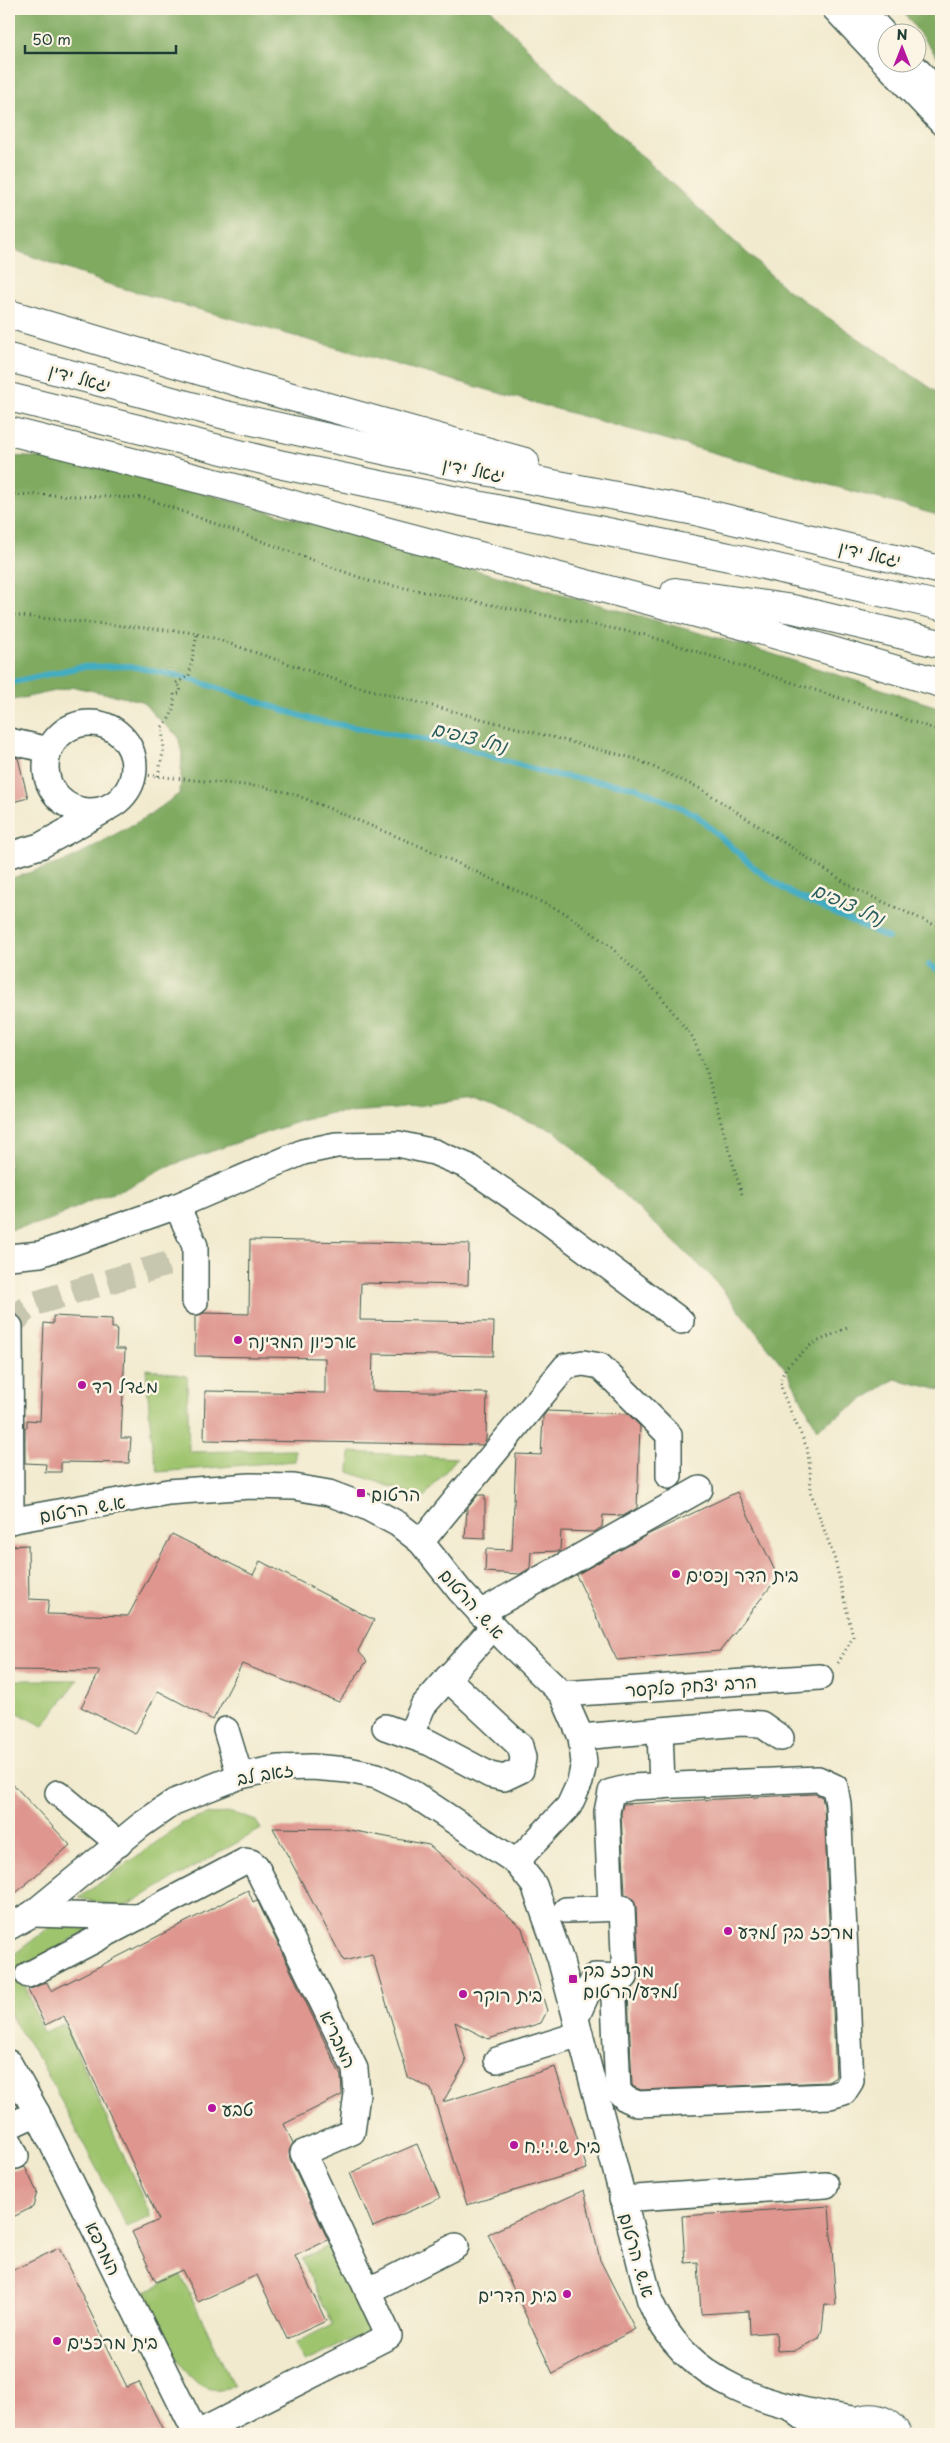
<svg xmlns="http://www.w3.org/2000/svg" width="950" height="2443" viewBox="0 0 950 2443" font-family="'Playpen Sans','Playpen Sans Hebrew',sans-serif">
<rect width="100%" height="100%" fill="#fcf5e5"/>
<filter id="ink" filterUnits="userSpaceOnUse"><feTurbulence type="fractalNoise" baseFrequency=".02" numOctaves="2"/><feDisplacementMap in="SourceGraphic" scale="10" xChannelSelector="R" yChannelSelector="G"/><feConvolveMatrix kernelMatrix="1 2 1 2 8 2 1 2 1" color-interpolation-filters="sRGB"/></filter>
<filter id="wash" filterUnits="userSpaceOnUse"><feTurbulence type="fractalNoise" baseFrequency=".0096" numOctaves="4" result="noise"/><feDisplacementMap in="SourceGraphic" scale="20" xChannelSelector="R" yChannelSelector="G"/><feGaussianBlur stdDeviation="1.12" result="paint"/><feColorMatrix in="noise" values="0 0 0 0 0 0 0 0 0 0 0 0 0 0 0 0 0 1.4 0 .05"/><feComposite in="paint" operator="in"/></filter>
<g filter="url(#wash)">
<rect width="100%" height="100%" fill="#f1eace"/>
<g fill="#9fc46e" stroke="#5f8051">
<path d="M146,1369l41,7 2,76 106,-2v11l-137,11 -6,-26z"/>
<path d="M350,1452l107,6 -34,40 -74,-26z"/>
<path d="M9,1680h69l-35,46 -34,-18z"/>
<path d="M234,1813l22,8 5,8 -139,79 -43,-10 104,-75 26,-9z"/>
<path d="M58,1921l34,7 -73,42 24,63 21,-10 87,194 -24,10 -86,-165 -32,-48v-56z"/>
<path d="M336,2242l41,85 -72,35 -10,-19 38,-19 -32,-65z"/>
<path d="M181,2275l53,112c-9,1 -19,4 -27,1 -27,-7 -49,-73 -61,-97z"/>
</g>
<g fill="#7faa61" stroke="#4f744a">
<path d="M9,9h482l52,56 242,223 156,107v121l-830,-231 -102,-37z"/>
<path d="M901,9h40v53z"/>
<path d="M9,456l36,2 87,15 628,177 181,58v682l-46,-11 -78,50 -30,-58 -74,-93 -159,-148 -88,-31 -71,10 -64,4 -34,9 -128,44 -47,24 -25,8 -51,24 -37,8v-351l60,-19 81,-45 30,-22 2,-39 -4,-18 -24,-21 -12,-14 -68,-14 -65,14z"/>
</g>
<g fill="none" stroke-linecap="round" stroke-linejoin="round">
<g stroke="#43acc2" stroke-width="6">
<path d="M9,683l71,-16 50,-1 54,11 129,43 141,25 95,29 86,13 60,27 62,56 35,24 96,44"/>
<path d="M929,965l12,6"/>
</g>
</g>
<g id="blocks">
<g fill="#de968f">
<path d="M9,756l9,2 10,40 -19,5z"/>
<path d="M250,1240l219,4 -1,41 -107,-2 -1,37 134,2 -1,34 -120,-2 -1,37 115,2 -1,47 -3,5 -279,-5 1,-49 120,2v-35l-130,-2v-40l9,-3 45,1z"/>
<path d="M53,1316l59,3v9h5l-1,21h9l-4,89h10l-2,25 -68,-1v10h-16l1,-8 -21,-1v-36l2,1v-8l13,1 4,-98 9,1z"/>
<path d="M547,1411l81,3 12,12 -3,82 -14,8 -20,-1 -1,12 -8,5 -33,-1 -1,20 -29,1 -1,16 -10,6 -35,-2 1,-23 26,1 4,-96 25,1 2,-38z"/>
<path d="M737,1492l41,85 -58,74 -103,9 -41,-85 71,-40z"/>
<path d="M478,1495h7v44l-20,-1 2,-29z"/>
<path d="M172,1534l81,41 7,-14 114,59 -16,31 9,10 -28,41 -97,-38 -29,56 -55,-29 -23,43 -54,-27 19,-36 -91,-1v-124l19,-1 1,54 20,1 -2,14 81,2z"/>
<path d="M9,1780l61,65 -61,54z"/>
<path d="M815,1794l7,3 2,9 12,271 -8,5 -187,8 -7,-3 -2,-2 -4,-94 9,-7 2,-8 -3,-69 -2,-7 -9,-6 -4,-81 2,-9z"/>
<path d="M273,1828l71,1 85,16 93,83 25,83 -6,12 -53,16 -33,-17 11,40 -23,40 112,-35 32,102 -120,36 -36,-116 -23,-12 -36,-123 -28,7z"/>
<path d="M248,1890l5,12 4,-2 84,176 1,19 -58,29 9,19 -4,8 1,8 38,81 -33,16 31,65 -39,18 -30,-64 -59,27 -16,-32 -26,12 -24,-50 27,-12 -95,-204 -19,9 -17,-35 19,-8 4,9z"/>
<path d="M417,2144l23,54 -67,29 -23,-54z"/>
<path d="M25,2167l12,25 -4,15 -24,12v-51l6,2z"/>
<path d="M584,2190l16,70 35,69 -82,45 -65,-140z"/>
<path d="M829,2206l7,99 -11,-1 -3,26 -3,8 -23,12 -19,1 -1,-19 -26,2 -1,-23 -48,3 -3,-52 -13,1 -3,-47z"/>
<path d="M59,2248l68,139 12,-5 26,52h-151l-5,-11v-151z"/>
</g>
</g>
</g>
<g filter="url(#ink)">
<use href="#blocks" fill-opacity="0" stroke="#3e574b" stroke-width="1"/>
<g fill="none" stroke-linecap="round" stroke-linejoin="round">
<path stroke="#c7c7af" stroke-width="25" stroke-dasharray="25 12" stroke-linecap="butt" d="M10,1327l13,-16 13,-8 141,-42"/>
<g stroke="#3e574b" stroke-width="28">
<g id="minor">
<path d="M835,9l106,113"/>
<path d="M861,9l27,29"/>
<path d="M910,62l31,34"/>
<circle cx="90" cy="767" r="44"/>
<path d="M9,741l40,9"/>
<path d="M9,855l31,-9 65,-36"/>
<path d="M177,1206l18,40v56"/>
<path d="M9,1257l31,-3 137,-48 126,-54 33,-7 62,-1 36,8 33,14 83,57 131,98"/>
<path d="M10,1327l1,194"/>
<path d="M9,1521l159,-29 82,-6 44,1 35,6 37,14 32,17 23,18 39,49 46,49 56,54 19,43 3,26 -4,19 -11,24 -53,56"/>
<path d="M421,1542l145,-176 17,-3 17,3 69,69v41"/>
<path d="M480,1613l220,-124"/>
<path d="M562,1694l258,-17"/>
<path d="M385,1727l45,16 60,32 14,3 17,-8 2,-12 -3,-12 -73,-68"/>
<path d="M226,1730l14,46"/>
<path d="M660,1730l2,56"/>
<path d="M410,1736l13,-30 70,-79"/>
<path d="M581,1737l160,-14 20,1 20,14"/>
<path d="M58,1793l61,51"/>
<path d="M611,1908l-4,-96 4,-20 20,-5 187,-8 17,8 3,17 13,277 -7,11 -14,4 -192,8 -12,-5 -8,-8 -5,-114"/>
<path d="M566,1910l56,-2 3,69 -30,-1 -19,42"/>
<path d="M32,1914l107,3"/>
<path d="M9,1927l23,-13 109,-89 33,-23 66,-26 38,-8 34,-1 36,3 29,6 35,17 104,69 18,23 26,73 90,343c36,86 125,108 210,119"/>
<path d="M28,1975l217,-114 6,1 5,4 99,203 2,25 -5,38 -49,21 86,183 -193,98"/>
<path d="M497,2060l83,-26"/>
<path d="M9,2063l28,50 159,321"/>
<path d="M9,2126l28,-13"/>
<path d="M9,2141l7,15"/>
<path d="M622,2199l204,-14"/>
<path d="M368,2291l88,-45"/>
<path d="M796,2412l30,22"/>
</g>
</g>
<g stroke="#3e574b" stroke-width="30">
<path id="major" d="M844,2434c11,-21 42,-21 53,0"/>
</g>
<g stroke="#3e574b" stroke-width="30">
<g id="highway">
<path d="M9,314l236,70 280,78"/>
<path d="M9,358l216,57 212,47 258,49 246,59"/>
<path d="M9,397l274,68 446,92 212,49"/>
<path d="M9,431l222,56 154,44 368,97 188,55"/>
<path d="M675,592l118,17 148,35"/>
</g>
</g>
<g stroke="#3e574b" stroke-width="3" stroke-dasharray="1 4" stroke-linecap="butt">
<path d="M9,494l137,4 223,83 277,54 295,96"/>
<path d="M9,615l179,17 25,6 135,46 288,75 67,31 152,99 86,39"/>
<path d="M134,774l130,13 30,7 133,55 138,64 46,34 48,47 34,44 14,35 35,122"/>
<path d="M158,776l6,-28 -2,-21c10,-10 13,-19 12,-33l6,-1 1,-6 -5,-4 13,-7 8,-42"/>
<path d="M838,1663l15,-26 -18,-77 -24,-67 -1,-24 -3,-21 -24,-54 -3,-13 6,-14 26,-23 35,-16"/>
</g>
<use href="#minor" stroke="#fff" stroke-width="25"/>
<use href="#major" stroke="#fff" stroke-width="28"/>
<use href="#highway" stroke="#fff" stroke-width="28"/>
</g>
</g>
<g fill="#b5179e" stroke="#fcf5e5" stroke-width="2">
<circle cx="238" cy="1340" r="5"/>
<circle cx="82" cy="1385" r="5"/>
<rect x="356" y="1488" width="10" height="10" rx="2.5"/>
<circle cx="676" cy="1574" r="5"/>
<circle cx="728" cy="1931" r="5"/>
<rect x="568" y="1974" width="10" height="10" rx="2.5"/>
<circle cx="463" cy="1994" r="5"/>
<circle cx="212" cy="2108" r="5"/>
<circle cx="514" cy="2145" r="5"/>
<circle cx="567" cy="2294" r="5"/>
<circle cx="57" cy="2341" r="5"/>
</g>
<g text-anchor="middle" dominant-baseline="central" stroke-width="5" stroke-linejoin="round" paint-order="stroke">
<g font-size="18" fill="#1f3d34" stroke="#fcf5e5">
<text transform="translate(80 377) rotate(15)">יגאל ידין</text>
<text transform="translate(474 469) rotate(11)">יגאל ידין</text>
<text transform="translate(870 553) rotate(13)">יגאל ידין</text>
<text transform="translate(82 1508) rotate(-10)">א.ש. הרטום</text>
<text transform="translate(473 1603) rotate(48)">א.ש. הרטום</text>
<text transform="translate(691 1685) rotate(-4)">הרב יצחק פלקסר</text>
<text transform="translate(265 1773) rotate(-10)">זאב לב</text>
<text transform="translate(339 2039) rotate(65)">המבריא</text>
<text transform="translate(104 2248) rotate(64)">המרפא</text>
<text transform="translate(638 2255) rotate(74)">א.ש. הרטום</text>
</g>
<g font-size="18" fill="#1f3d34" stroke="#fcf5e5" text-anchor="start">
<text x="248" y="1340">ארכיון המדינה</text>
<text x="92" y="1385">מגדל רד</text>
<text x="371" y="1493">הרטום</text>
<text x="686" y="1574">בית הדר נכסים</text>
<text x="738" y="1931">מרכז בק למדע</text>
<text x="583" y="1969">מרכז בק<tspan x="583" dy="21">למדע/הרטום</tspan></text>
<text x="473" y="1994">בית רוקר</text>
<text x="222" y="2108">טבע</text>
<text x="524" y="2145">בית ש.י.י.ח</text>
<text x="557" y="2294" text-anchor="end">בית הדרים</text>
<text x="67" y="2341">בית מרכזים</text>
</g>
<g font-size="19" font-style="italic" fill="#2a5e5f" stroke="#fcf5e5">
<text transform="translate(470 736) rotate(14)">נחל צופים</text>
<text transform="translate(849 903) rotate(24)">נחל צופים</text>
</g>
</g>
<rect width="950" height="2443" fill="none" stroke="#fcf5e5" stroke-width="30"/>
<g transform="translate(902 48)"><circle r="24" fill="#fcf5e5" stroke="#a4ab9e"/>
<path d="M0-4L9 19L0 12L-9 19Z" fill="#b5179e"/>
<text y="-8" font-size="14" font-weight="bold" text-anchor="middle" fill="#1f3d34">N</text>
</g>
<path d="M25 45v8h151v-8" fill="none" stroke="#1f3d34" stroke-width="2.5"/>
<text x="32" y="45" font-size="15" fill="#1f3d34" stroke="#fcf5e5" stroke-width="4" paint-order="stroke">50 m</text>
</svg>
